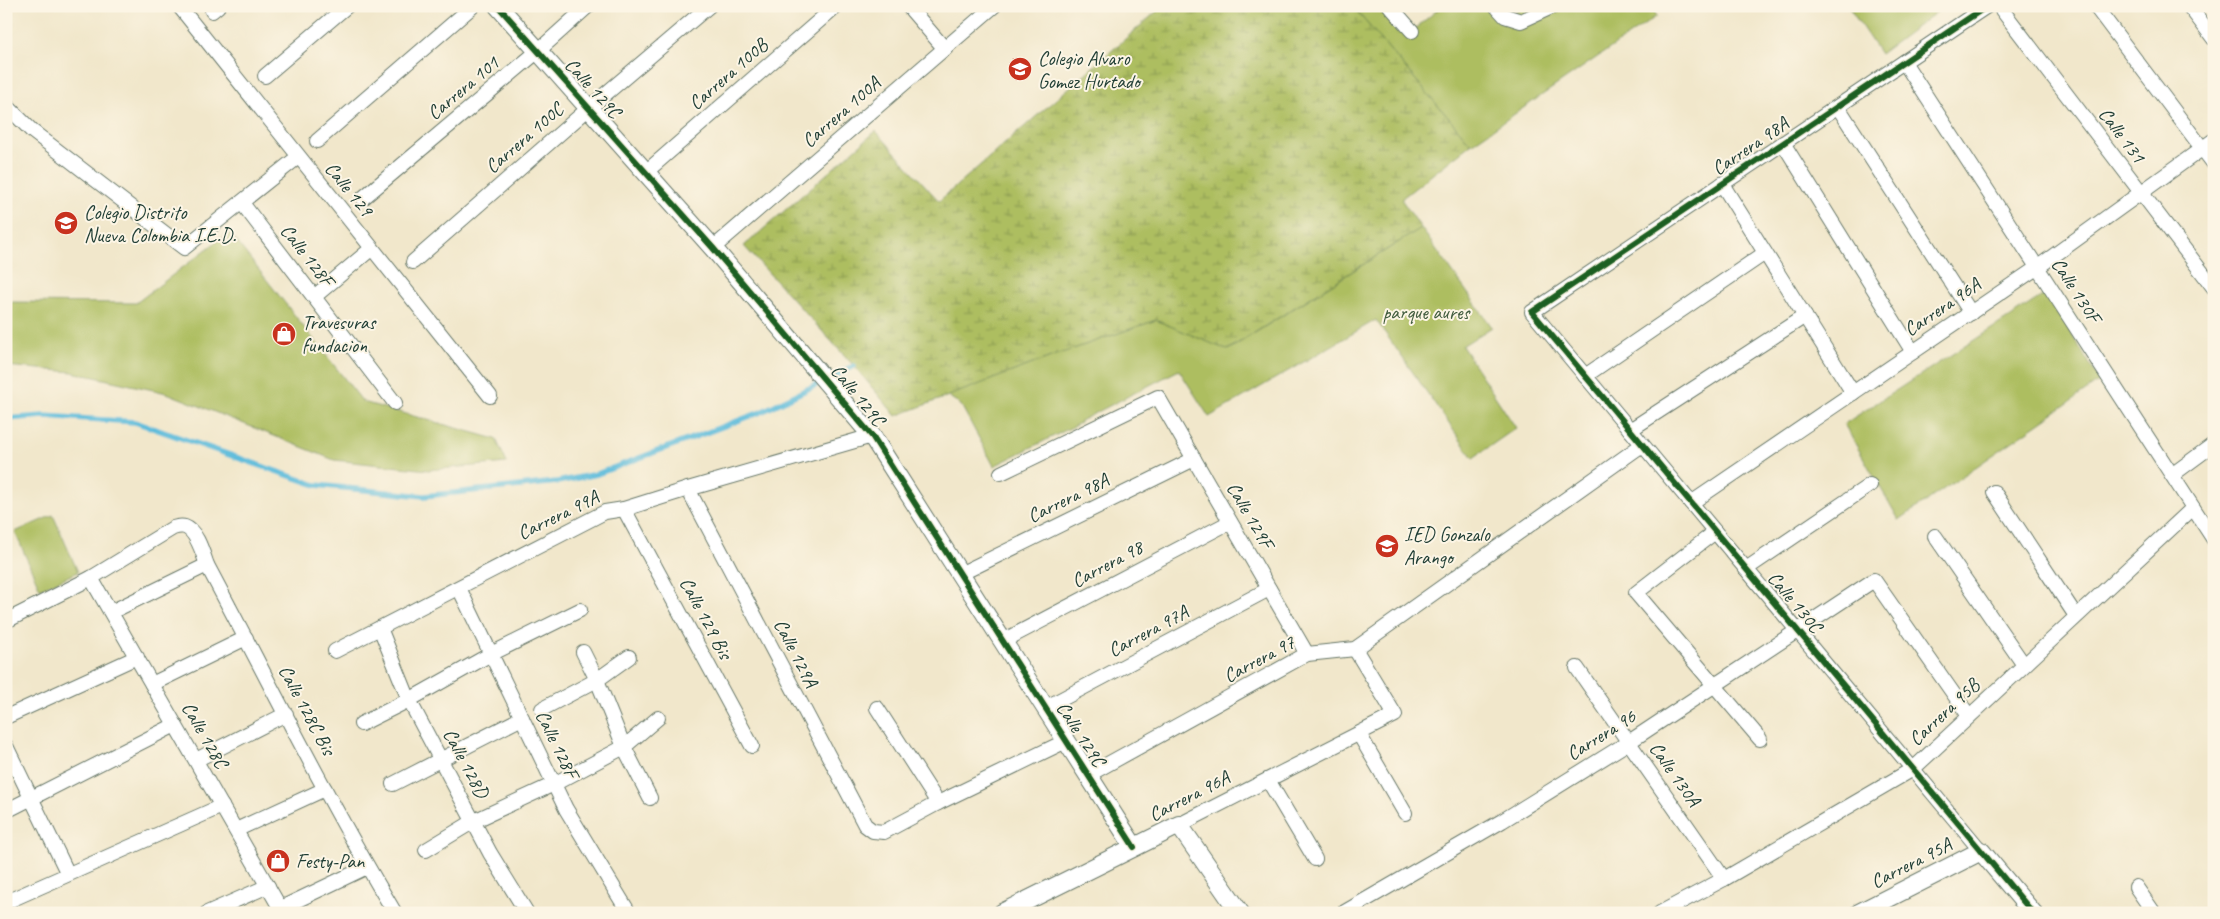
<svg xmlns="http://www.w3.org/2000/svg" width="2220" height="919" viewBox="0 0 2220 919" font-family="Caveat,sans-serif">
<defs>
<pattern id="wetland-marsh" width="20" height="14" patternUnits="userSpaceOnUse" patternTransform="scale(1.25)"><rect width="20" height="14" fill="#adbe61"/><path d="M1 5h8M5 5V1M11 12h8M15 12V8" fill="none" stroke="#8c9c51"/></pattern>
</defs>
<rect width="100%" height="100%" fill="#fcf5e5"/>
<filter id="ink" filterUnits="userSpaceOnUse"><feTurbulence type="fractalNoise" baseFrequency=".02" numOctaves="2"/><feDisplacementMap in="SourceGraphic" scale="10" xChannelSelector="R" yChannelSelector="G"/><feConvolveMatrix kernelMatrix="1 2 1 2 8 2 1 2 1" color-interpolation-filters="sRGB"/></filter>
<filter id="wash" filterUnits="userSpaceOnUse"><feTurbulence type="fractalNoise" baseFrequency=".0096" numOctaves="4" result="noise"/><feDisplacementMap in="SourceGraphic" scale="20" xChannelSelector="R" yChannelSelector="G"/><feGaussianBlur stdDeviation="1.12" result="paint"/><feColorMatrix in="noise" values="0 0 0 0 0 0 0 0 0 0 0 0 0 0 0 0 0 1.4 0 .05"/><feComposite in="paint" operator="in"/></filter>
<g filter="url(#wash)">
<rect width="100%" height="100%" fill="#f1e7cb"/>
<g fill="#adbe61" stroke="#667e4a">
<path d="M1352,6h38l22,25 30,-25h64l5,10 10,-10h130l6,10 -186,128z"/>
<path d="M1848,6h97l-65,48z"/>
<path d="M1421,228l71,99 -30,19 54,82 -43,30 -97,-138 -167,97 -30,-47 -99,51v2l-86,43 -33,-61 -13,-9 108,-41 100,-35 72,30z"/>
<path d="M229,232l134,170 133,37 11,24 -79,7 -94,-10 -167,-67 -95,-21 -66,-6v-64l130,1z"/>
<path d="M2047,293l53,88 -201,139 -55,-96z"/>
<path d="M53,515l25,57 -38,17 -25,-57z"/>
</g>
<path fill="url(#wetland-marsh)" stroke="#667e4a" d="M1163,6h97l5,6 6,-6h81l119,138 -70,55 20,29 -194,122 -71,-30 -100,35 -160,61 -42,-50 -110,-120 132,-115 63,70z"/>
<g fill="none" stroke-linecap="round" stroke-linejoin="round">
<path stroke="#5dbcdb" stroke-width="5.5" d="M6,419l38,-3 91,6 181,63 108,11 133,-14 40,-8 164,-62 93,-46"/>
</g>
</g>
<g filter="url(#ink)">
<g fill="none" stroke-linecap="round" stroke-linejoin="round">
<g stroke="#687869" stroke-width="16">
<g id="minor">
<path d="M179,6l311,390"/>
<path d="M908,6l37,43"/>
<path d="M1390,6l22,25"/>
<path d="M1496,6l9,10 16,5 33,-15"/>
<path d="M1999,6l215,282"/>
<path d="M2095,6l119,158"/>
<path d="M2189,6l25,33"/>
<path d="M212,11l6,-5"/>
<path d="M1904,62l310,478"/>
<path d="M265,76l82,-70"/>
<path d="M6,105l26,26 152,117 114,-91"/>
<path d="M1838,107l133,206"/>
<path d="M317,141l156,-135"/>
<path d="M1783,143l130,209"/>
<path d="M646,172l190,-166"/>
<path d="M1722,184l131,209"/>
<path d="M363,198l175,-147 50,-45"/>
<path d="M242,203l153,200"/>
<path d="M713,248l281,-242"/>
<path d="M413,262l176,-154 120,-102"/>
<path d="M314,297l57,-48"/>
<path d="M1585,376l180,-123"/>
<path d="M1630,430l175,-114"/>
<path d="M1001,473l157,-76 149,257"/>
<path d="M2172,475l42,-31"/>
<path d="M688,489l177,336 8,6 11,1 54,-29 128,-62"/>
<path d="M1994,492l82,124"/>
<path d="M1691,503l347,-236 176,-127"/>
<path d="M624,509l128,237"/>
<path d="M1715,532l-79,61 124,146"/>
<path d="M1935,536l89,129"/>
<path d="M1746,569l124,-84"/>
<path d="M960,574l234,-115"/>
<path d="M91,578l192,335"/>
<path d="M459,588l107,221 63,104"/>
<path d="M111,612l96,-47"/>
<path d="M6,621l85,-43 82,-50c3,-1 9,-2 12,-1 12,4 18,27 22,38 62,116 120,235 188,348"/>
<path d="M380,628l29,72 81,153 37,60"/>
<path d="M1003,641l227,-119"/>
<path d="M335,651l270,-139 19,-3 64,-20 184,-53"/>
<path d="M583,652l14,28 27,67 26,51"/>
<path d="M1577,668l147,211"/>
<path d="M152,684l94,-46"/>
<path d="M877,708l61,95"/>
<path d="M1045,708l224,-119"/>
<path d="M542,709l55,-29 32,-23"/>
<path d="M6,717l131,-60"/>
<path d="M361,724l48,-24 82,-46 89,-44"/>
<path d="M1359,734l46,79"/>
<path d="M6,746l62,128"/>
<path d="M196,760l90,-46"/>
<path d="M1088,775l219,-121 48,-5 287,-204"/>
<path d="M1268,780l47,79"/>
<path d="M393,784l129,-66"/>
<path d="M6,811l169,-86"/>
<path d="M1179,825l216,-110 -40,-66"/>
<path d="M236,830l89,-41"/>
<path d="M426,850l48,-29 80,-37 70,-37 34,-29"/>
<path d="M1981,851l-449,-539 455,-306"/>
<path d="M2136,887l18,26"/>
<path d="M6,902l216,-96"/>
<path d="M281,908l86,-41"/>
<path d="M207,913l61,-27"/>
<path d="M1343,913l159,-92 127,-79 245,-162 95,136"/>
<path d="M1660,913l64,-34 189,-110 280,-261"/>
</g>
</g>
<g stroke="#687869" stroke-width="20">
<g id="tertiary">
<path d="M498,6l215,242 159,188 262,411"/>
<path d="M1002,913l177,-88 61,88"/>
<path d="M1859,913l122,-62 52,62"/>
</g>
</g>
<use href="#minor" stroke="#fff" stroke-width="14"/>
<use href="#tertiary" stroke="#fff" stroke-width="18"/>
<g stroke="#fcf5e5" stroke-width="9">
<g id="cycleway">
<path d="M498,6l215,242 159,188 262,411"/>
<path d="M1987,6l-455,306 501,601"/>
</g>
</g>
<use href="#cycleway" stroke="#1b5e20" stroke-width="6"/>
</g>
</g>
<defs>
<g id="school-disc" transform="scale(1.25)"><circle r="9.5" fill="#c8321e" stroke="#fcf5e5"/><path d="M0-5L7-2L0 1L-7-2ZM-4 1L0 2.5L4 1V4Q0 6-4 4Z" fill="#fff"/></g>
<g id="shop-disc" transform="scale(1.25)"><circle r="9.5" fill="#c8321e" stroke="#fcf5e5"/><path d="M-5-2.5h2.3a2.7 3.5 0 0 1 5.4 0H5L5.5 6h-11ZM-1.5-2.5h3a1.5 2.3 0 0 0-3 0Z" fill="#fff"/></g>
</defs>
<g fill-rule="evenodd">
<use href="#school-disc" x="1020" y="69"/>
<use href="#school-disc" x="66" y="223"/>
<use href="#shop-disc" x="284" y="334"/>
<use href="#school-disc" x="1387" y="546"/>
<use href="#shop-disc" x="278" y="861"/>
</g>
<g text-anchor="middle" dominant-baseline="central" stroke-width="4" stroke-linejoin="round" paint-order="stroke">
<g font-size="20" fill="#1f3d34" stroke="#fcf5e5" text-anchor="start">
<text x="1038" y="58">Colegio Alvaro<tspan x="1038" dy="23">Gomez Hurtado</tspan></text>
<text x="84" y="212">Colegio Distrito<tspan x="84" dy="23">Nueva Colombia I.E.D.</tspan></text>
<text x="302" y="322">Travesuras<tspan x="302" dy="23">fundacion</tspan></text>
<text x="1404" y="534">IED Gonzalo<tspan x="1404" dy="23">Arango</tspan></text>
<text x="296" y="861">Festy-Pan</text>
</g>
<g font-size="20" fill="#1f3d34" stroke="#fcf5e5">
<text transform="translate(728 74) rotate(-41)">Carrera 100B</text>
<text transform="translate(463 88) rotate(-40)">Carrera 101</text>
<text transform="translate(593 88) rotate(48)">Calle 129C</text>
<text transform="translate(841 112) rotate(-41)">Carrera 100A</text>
<text transform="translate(2122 135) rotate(53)">Calle 131</text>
<text transform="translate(524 138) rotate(-41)">Carrera 100C</text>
<text transform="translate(1750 146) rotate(-34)">Carrera 98A</text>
<text transform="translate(349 189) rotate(51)">Calle 129</text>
<text transform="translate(307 255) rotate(52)">Calle 128F</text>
<text transform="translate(2076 290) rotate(57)">Calle 130F</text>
<text transform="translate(1942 307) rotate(-34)">Carrera 96A</text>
<text transform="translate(858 395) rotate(51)">Calle 129C</text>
<text transform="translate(1068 498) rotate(-26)">Carrera 98A</text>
<text transform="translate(558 515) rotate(-26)">Carrera 99A</text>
<text transform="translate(1250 515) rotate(60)">Calle 129F</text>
<text transform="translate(1107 564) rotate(-28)">Carrera 98</text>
<text transform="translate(1795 602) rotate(50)">Calle 130C</text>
<text transform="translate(706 618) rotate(62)">Calle 129 Bis</text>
<text transform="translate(1148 631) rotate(-28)">Carrera 97A</text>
<text transform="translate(796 653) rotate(63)">Calle 129A</text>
<text transform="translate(1259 659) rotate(-28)">Carrera 97</text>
<text transform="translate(307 710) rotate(62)">Calle 128C Bis</text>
<text transform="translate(1944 712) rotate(-43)">Carrera 95B</text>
<text transform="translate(1081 734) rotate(57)">Calle 129C</text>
<text transform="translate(205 735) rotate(60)">Calle 128C</text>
<text transform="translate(1601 735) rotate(-32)">Carrera 96</text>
<text transform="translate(557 744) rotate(64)">Calle 128F</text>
<text transform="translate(466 763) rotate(62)">Calle 128D</text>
<text transform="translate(1675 774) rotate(55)">Calle 130A</text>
<text transform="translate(1189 796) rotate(-27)">Carrera 96A</text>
<text transform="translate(1911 863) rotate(-27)">Carrera 95A</text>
</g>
<g font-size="20" fill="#425d3f" stroke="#fcf5e5">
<text x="1426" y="312">parque aures</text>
</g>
</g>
<rect width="2220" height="919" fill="none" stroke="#fcf5e5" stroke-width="25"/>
</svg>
